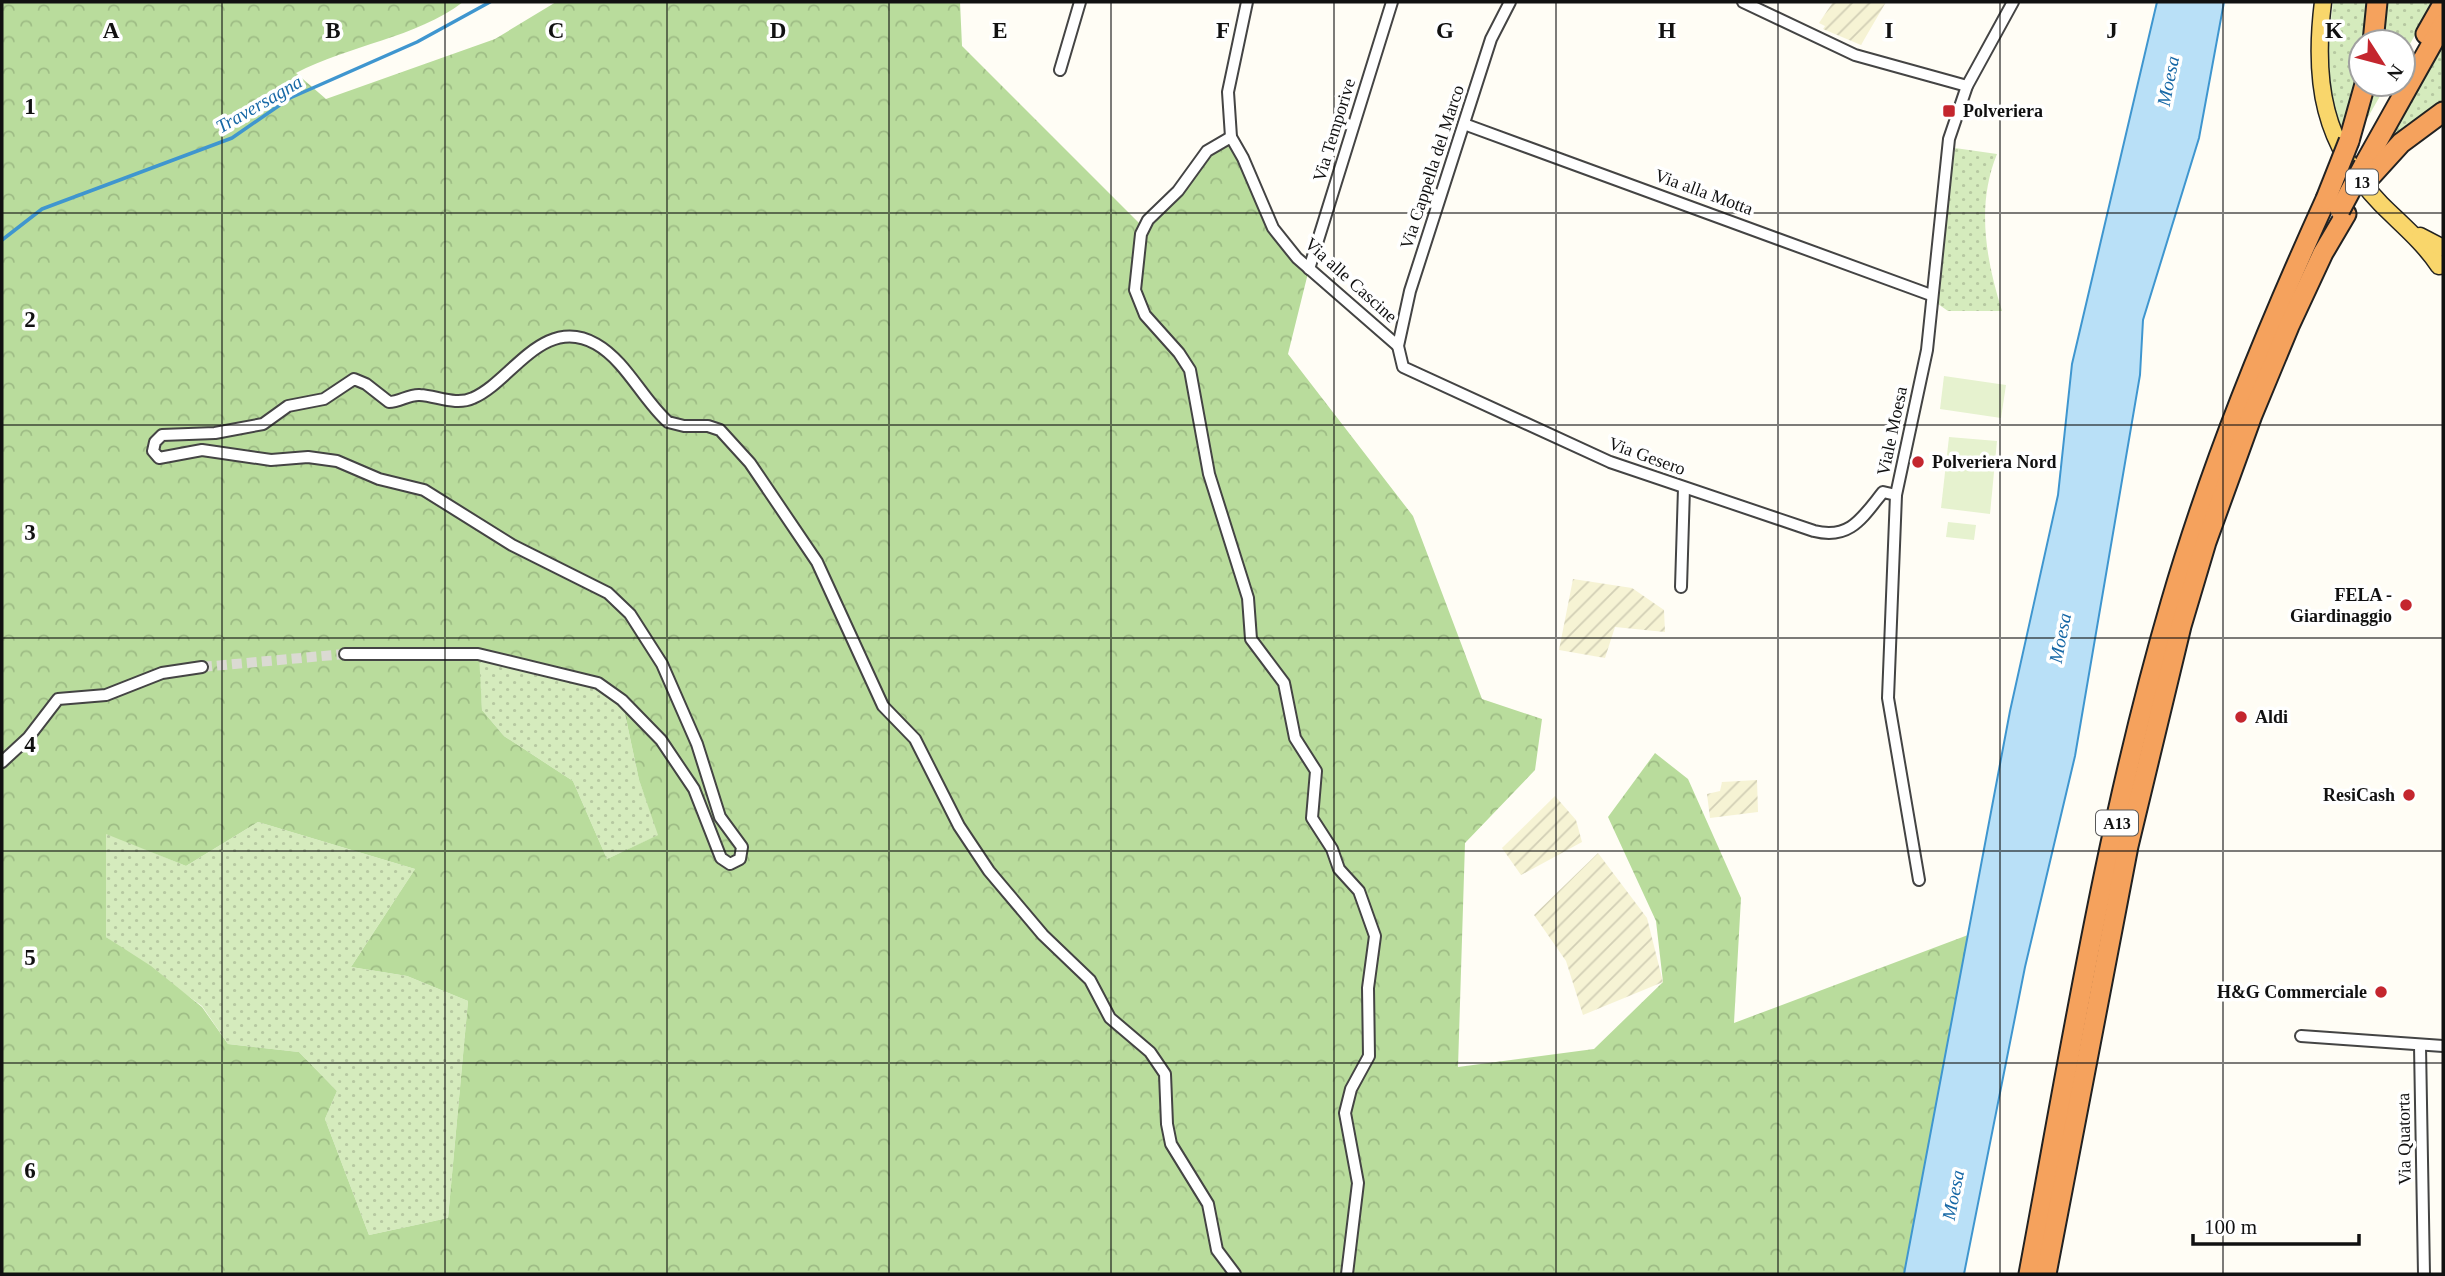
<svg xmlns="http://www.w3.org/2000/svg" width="2445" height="1276" viewBox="0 0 2445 1276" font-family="Georgia,serif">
<defs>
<pattern id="farmland-furrows" width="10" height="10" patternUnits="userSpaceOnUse" patternTransform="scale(1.75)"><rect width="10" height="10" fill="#f6f3d4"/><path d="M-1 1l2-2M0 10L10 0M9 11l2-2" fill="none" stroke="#d2cfb5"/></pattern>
<pattern id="grass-dots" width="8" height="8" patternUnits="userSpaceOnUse" patternTransform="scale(1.75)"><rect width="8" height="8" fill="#d5ebbd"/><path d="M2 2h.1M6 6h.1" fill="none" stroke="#b6c8a1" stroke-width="1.8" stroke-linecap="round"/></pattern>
<pattern id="forest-crowns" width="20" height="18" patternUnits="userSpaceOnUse" patternTransform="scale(1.75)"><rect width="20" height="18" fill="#b9dc9c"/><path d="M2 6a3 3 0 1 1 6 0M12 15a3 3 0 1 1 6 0" fill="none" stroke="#9ebc85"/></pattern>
</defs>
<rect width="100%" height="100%" fill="#fffdf5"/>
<g fill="url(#farmland-furrows)">
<path d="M1833,2h53l-25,43 -38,-16 2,-3 -6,-3z"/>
<path d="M1573,579l59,9 32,22 1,22 -50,-5 -10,31 -46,-8z"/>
<path d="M1757,780l1,32 -48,6 -3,-24 13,-3 2,-9z"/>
<path d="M1555,796l21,24 6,22 -61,33 -19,-27z"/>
<path d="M1598,853l49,65 16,64 -80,33 -17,-54 -32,-46z"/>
</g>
<g fill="url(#grass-dots)">
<path d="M2333,2h36l-8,58 -19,72c-19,-40 -14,-88 -9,-130z"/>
<path d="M2383,2h51l-31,54v-14h-25z"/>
<path d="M2443,44v63l-49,33 -2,-2z"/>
<path d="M2371,84h16l-30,52z"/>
<path d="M1955,148l42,6c-21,51 -11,106 5,157h-54l-10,-7 11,-118z"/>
<path d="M478,654l120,29 24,17 17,80 20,55 -52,24 -34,-78 -69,-45 -22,-26z"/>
<path d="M258,822l157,47 -64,98 56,9 61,25 -20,217 -79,17 -44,-116 12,-28 -38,-39 -71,-8 -26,-38 -96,-69v-104l80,33z"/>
</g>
<path fill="url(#forest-crowns)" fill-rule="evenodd" d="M2,2h461c-47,36 -114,43 -167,71l30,26 169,-60 61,-37h404l2,44 181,181 55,-65 33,-25 42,91 36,41 -21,85 125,162 69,183 60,20 -7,51 -70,73 -7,224 136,-18 69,-67 -7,-61 -48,-104 47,-64 33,26 53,119 -7,125 234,-88 -64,339h-1902zM479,654l131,36 12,10 17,80 19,55 -51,24 -34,-78 -69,-45 -22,-26zM258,822l157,47 -64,98 56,9 61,25 -20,217 -79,17 -44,-116 12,-28 -38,-39 -71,-8 -26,-37 -51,-41 -45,-29v-103l80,32z"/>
<g fill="#e6f2cf">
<path d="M1944,376l62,9 -5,33 -61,-9z"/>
<path d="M1949,437l48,4 -7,73 -49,-6z"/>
<path d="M1948,522l28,3 -2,15 -28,-3z"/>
</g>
<path fill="#b9e0f7" stroke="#3f96cf" stroke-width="2" d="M2157,2h67l-25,136 -56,182 -3,55 -65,381 -50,211 -61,307h-60l106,-563 48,-216 14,-131z"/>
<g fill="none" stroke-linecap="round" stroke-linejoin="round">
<path stroke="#3f96cf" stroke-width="3.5" d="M2,240l40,-31 190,-71 58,-40 127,-56 73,-40"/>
<path stroke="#dbdad3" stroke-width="10" stroke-dasharray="10 5" stroke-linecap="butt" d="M202,667l143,-13"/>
<g stroke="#444" stroke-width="14">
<g id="street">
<path d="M1247,2l-19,90 3,45 12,21 30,70 24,30 101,88"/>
<path d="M1510,2l-19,37 -81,252 -12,55 5,21 207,95 204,69c36,9 48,-13 69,-39l13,3"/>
<path d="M1743,2l112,53 112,31"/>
<path d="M1060,70l20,-68"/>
<path d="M1464,124l467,171"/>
<path d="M1231,137l-24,14 -29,40 -30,29 -7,14 -6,56 10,25 34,38 11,17 19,104 39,124 3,41 33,44 11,55 21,33 -4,47 20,31 7,20 20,22 16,45 -7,52 1,68 -18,33 -6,24 13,70 -11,91"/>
<path d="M1309,269l83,-267"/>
<path d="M1681,587l3,-99"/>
<path d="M345,654h133l120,29 24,17 39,40 33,49 27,69 9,6 10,-5 2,-12 -22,-30 -23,-73 -35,-80 -32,-50 -22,-21 -96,-48 -88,-55 -45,-11 -42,-18 -29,-4 -37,3 -69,-10 -43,8 -6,-7 2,-9 7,-7 53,-2 48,-9 25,-18 36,-7 30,-20 12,5 23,18c11,0 20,-8 31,-7 17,1 36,11 53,3 38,-16 70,-84 123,-54 30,17 47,56 72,78l16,4h24l12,4 30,33 67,99 66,144 32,33 44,87 30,45 54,64 47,45 20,38 40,34 15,22 2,50 4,20 37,60 9,46 18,24"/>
<path d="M2,762l26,-24 30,-39 48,-4 56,-22 40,-6"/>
<path d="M1919,880l-31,-182 8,-203 31,-145 22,-211 18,-53 46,-84"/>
<path d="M2301,1036l142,10"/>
<path d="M2420,1046l4,228"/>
</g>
</g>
<g stroke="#222" stroke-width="19">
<g id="primary">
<path d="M2323,2c-10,80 0,142 58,202 21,21 42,38 58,62"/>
<path d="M2420,236l23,12"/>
</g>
</g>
<g stroke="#222" stroke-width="23">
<g id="highway">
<path d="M2426,34l17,-30"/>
<path d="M2373,42l4,-40"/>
<path d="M2349,141l16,-57"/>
<path d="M2364,165l79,-141"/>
<path d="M2371,176l30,-33 42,-31"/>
<path d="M2029,1274c42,-224 78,-452 142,-671 40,-138 95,-272 155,-404"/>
<path d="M2046,1274l82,-428 53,-220 25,-84 46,-127 37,-89 34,-73 23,-39"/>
</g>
</g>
<use href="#street" stroke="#fff" stroke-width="10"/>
<use href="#primary" stroke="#f9d66b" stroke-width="16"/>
<use href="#highway" stroke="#f5a25d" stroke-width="19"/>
<g stroke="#222" stroke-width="23" stroke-linecap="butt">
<g id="highway-bridge">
<path d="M2326,199l23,-58"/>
<path d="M2340,210l24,-45"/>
</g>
</g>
<use href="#highway-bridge" stroke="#f5a25d" stroke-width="19"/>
</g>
<path fill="none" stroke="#111" stroke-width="2" stroke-opacity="0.55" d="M222,2v1272M445,2v1272M667,2v1272M889,2v1272M1111,2v1272M1334,2v1272M1556,2v1272M1778,2v1272M2000,2v1272M2223,2v1272M2,213h2441M2,425h2441M2,638h2441M2,851h2441M2,1063h2441"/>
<g fill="#c4262e" stroke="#fff" stroke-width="2.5">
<rect x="1942" y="104" width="14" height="14" rx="3.5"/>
<circle cx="1918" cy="462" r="7"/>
<circle cx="2406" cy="605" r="7"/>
<circle cx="2241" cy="717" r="7"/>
<circle cx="2409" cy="795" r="7"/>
<circle cx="2381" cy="992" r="7"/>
</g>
<g text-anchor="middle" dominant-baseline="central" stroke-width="7" stroke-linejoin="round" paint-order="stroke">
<g fill="#fff" stroke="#585858" stroke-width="2">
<rect x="2346" y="169.5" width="32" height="25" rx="5"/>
<rect x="2096" y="810.5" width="42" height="25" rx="5"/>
</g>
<g font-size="16" font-weight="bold" fill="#111">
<text x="2362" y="182">13</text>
<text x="2117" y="823">A13</text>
</g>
<g font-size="18" font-weight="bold" fill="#111" stroke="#fff" text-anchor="start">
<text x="1963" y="111">Polveriera</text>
<text x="1932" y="462">Polveriera Nord</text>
<text x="2392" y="595" text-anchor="end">FELA -<tspan x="2392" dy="21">Giardinaggio</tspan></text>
<text x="2255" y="717">Aldi</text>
<text x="2395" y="795" text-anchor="end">ResiCash</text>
<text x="2367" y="992" text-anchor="end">H&amp;G Commerciale</text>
</g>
<g font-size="18" fill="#111" stroke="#fff">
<text transform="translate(1334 130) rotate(-73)">Via Temporive</text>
<text transform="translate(1432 167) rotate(-72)">Via Cappella del Marco</text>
<text transform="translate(1704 192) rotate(20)">Via alla Motta</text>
<text transform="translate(1351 280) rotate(42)">Via alle Cascine</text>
<text transform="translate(1892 431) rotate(-78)">Viale Moesa</text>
<text transform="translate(1647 456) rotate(20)">Via Gesero</text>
<text transform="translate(2404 1139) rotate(-91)">Via Quatorta</text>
</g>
<g font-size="19" font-style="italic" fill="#1768a6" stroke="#fff">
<text transform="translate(2168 81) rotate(-79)">Moesa</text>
<text transform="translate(259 104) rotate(-30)">Traversagna</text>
<text transform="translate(2060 638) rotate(-79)">Moesa</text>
<text transform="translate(1953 1195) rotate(-79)">Moesa</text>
</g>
</g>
<g font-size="23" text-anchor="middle" font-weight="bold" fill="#111" stroke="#fff" stroke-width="7" stroke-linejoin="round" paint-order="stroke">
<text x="111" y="38">A</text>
<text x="333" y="38">B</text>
<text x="556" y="38">C</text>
<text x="778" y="38">D</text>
<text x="1000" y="38">E</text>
<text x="1223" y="38">F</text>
<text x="1445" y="38">G</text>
<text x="1667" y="38">H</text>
<text x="1889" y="38">I</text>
<text x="2112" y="38">J</text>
<text x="2334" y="38">K</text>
<text x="30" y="114">1</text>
<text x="30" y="327">2</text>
<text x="30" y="540">3</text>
<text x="30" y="752">4</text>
<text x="30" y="965">5</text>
<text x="30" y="1178">6</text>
</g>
<rect width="2445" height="1276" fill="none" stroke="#111111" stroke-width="7"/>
<g transform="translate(2382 63) rotate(126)"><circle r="33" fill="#ffffff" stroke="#a0a0a0" stroke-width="2"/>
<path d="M0-5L12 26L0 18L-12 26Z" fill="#c4262e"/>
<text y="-10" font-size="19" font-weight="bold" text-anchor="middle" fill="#111111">N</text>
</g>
<path d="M2193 1234v10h166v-10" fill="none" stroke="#111111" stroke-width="3.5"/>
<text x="2204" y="1234" font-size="21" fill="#111111" stroke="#ffffff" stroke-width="5" paint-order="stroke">100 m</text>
</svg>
